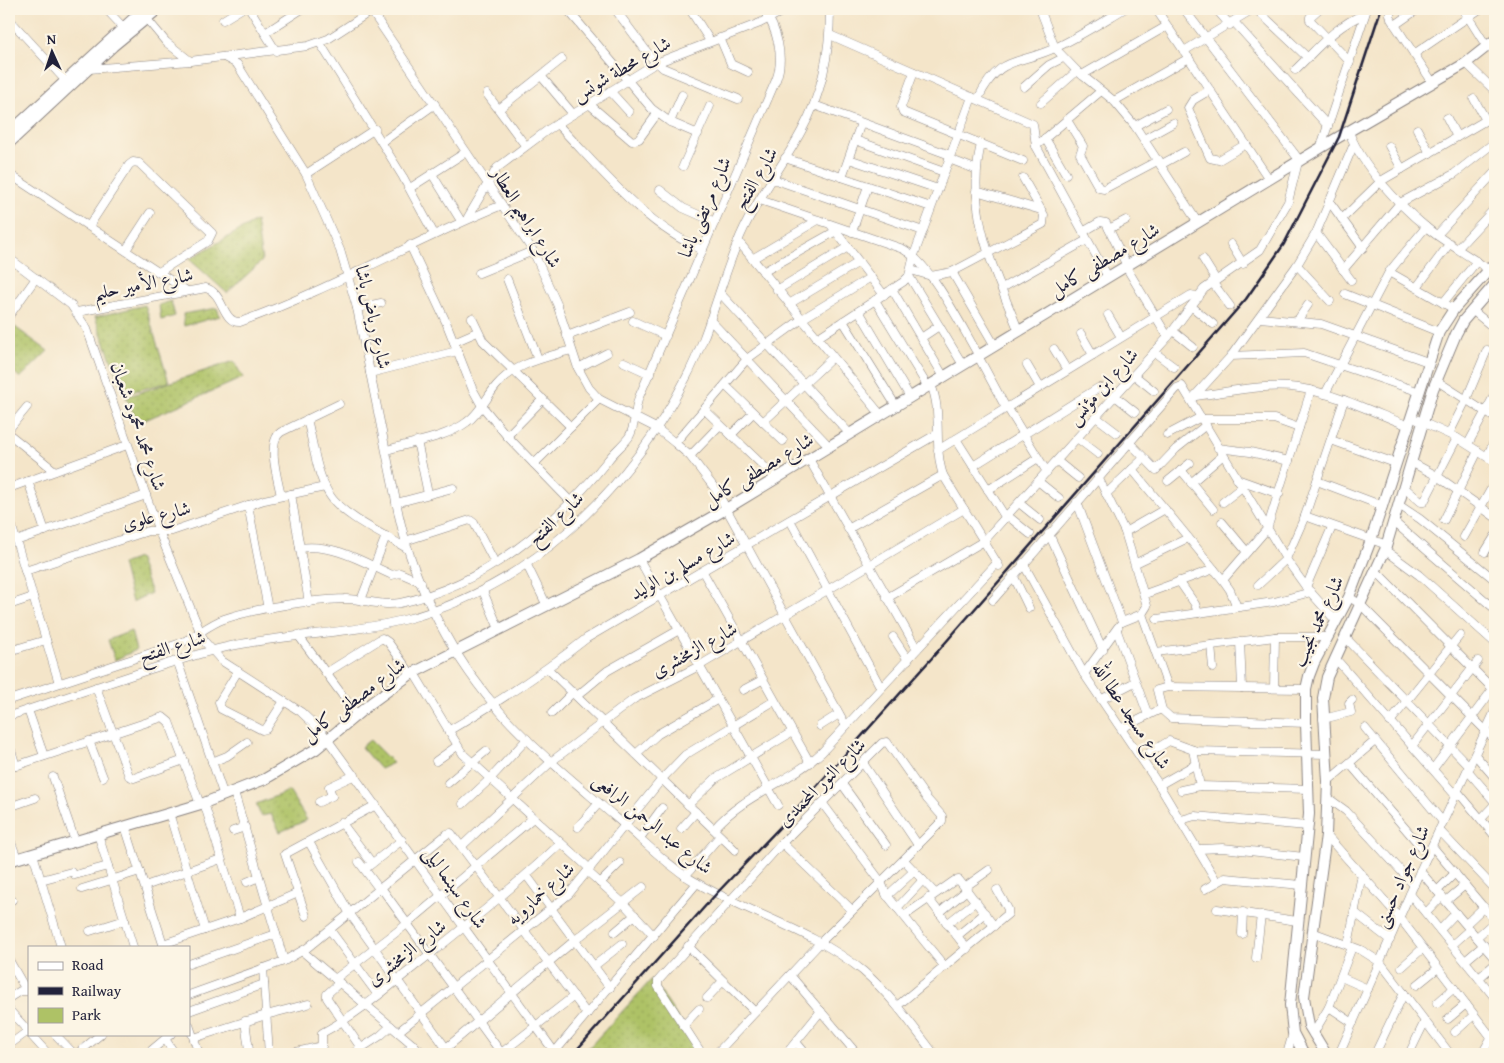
<svg xmlns="http://www.w3.org/2000/svg" width="1504" height="1063" viewBox="0 0 1504 1063" font-family="'Gentium Book Plus',Amiri,serif">
<defs>
<pattern id="green-dots" width="8" height="8" patternUnits="userSpaceOnUse" patternTransform="scale(1.25)"><rect width="8" height="8" fill="#aec266"/><path d="M2 2h.1M6 6h.1" fill="none" stroke="#95a659" stroke-width="1.8" stroke-linecap="round"/></pattern>
</defs>
<rect width="100%" height="100%" fill="#fcf5e5"/>
<filter id="ink" filterUnits="userSpaceOnUse"><feTurbulence type="fractalNoise" baseFrequency=".02" numOctaves="2"/><feDisplacementMap in="SourceGraphic" scale="10" xChannelSelector="R" yChannelSelector="G"/><feConvolveMatrix kernelMatrix="1 2 1 2 8 2 1 2 1" color-interpolation-filters="sRGB"/></filter>
<filter id="wash" filterUnits="userSpaceOnUse"><feTurbulence type="fractalNoise" baseFrequency=".0096" numOctaves="4" result="noise"/><feDisplacementMap in="SourceGraphic" scale="20" xChannelSelector="R" yChannelSelector="G"/><feGaussianBlur stdDeviation="1.12" result="paint"/><feColorMatrix in="noise" values="0 0 0 0 0 0 0 0 0 0 0 0 0 0 0 0 0 1.4 0 .05"/><feComposite in="paint" operator="in"/></filter>
<g filter="url(#wash)">
<rect width="100%" height="100%" fill="#f4e5c9"/>
<g fill="url(#green-dots)" stroke="#687250">
<path d="M256,221l6,40 -35,32 -38,-34z"/>
<path d="M171,301l4,15 -14,4 -2,-15z"/>
<path d="M145,305l24,77 -45,12 -29,-77z"/>
<path d="M217,308l3,8 -36,10 -1,-12z"/>
<path d="M15,327l33,24 -28,27 -11,-11v-31z"/>
<path d="M234,361l9,17 -105,45 -12,-26z"/>
<path d="M138,558l13,35 -19,9 -10,-38z"/>
<path d="M131,631l5,19 -21,10 -7,-20z"/>
<path d="M370,740l23,23 -13,6 -19,-22z"/>
<path d="M289,791l18,29 -27,12 -9,-18 -10,2 -5,-12z"/>
<path d="M652,979l47,71 -5,4h-85l-4,-4 -4,4h-18z"/>
</g>
</g>
<g filter="url(#ink)">
<g fill="none" stroke-linecap="round" stroke-linejoin="round">
<g stroke="#8b8482" stroke-width="9">
<g id="minor">
<path d="M106,9l17,18"/>
<path d="M250,9l26,42"/>
<path d="M370,9l163,242 24,53 21,64 11,20 10,11 57,29 19,15 15,13 26,34 130,236"/>
<path d="M567,9l85,100 18,13 28,12"/>
<path d="M615,9l35,47 13,12 75,31"/>
<path d="M1040,9l15,39 22,23 37,30 21,25 63,97"/>
<path d="M1156,9l113,170"/>
<path d="M1184,9l116,152"/>
<path d="M1216,9l14,16"/>
<path d="M1256,9l52,49"/>
<path d="M1319,9l-9,8v3l40,42"/>
<path d="M1389,9l2,10 42,64"/>
<path d="M1463,9l24,38"/>
<path d="M691,11l19,30"/>
<path d="M146,18l20,24 24,19"/>
<path d="M9,19l56,61"/>
<path d="M223,20l18,-11"/>
<path d="M1234,22l94,104"/>
<path d="M1395,25l23,-16"/>
<path d="M265,33l37,-24"/>
<path d="M830,35l203,89 3,22 72,131"/>
<path d="M720,38l11,26 17,8"/>
<path d="M320,43l83,134 31,57"/>
<path d="M1184,51l69,-42"/>
<path d="M1414,54l66,-45"/>
<path d="M224,57l13,7 69,110 34,76 17,58 42,208c16,72 55,145 105,200 33,36 73,68 110,100 27,22 53,50 83,67 54,31 117,48 166,88 28,24 49,54 71,83"/>
<path d="M1466,63l29,28"/>
<path d="M89,69l101,-8 118,-15 20,-7 43,-28"/>
<path d="M1295,70c22,-21 41,-45 70,-56"/>
<path d="M914,72l-13,35 2,5 120,49"/>
<path d="M1082,75l85,-49"/>
<path d="M541,76l32,38"/>
<path d="M1024,87l25,-22 14,-7"/>
<path d="M1210,90l-17,10 -5,8 22,50 9,2 27,-16"/>
<path d="M610,91l19,21"/>
<path d="M487,94l38,51"/>
<path d="M978,99c22,-46 41,-33 79,-52 23,-11 45,-25 67,-38"/>
<path d="M1474,99l12,21"/>
<path d="M1114,101l75,-43"/>
<path d="M1041,103l36,-32"/>
<path d="M589,104l43,37 7,-2 18,-25"/>
<path d="M814,105l136,50"/>
<path d="M499,109l63,-50"/>
<path d="M1447,118l10,19"/>
<path d="M9,119l7,7"/>
<path d="M1067,120l16,26 -3,8 19,34 5,1 55,-29"/>
<path d="M670,122l12,-27"/>
<path d="M557,124c44,45 87,101 146,126"/>
<path d="M1135,126l31,-17"/>
<path d="M1417,129l13,24"/>
<path d="M1349,132c13,34 49,72 77,95 19,16 43,28 63,43"/>
<path d="M1045,138l21,36"/>
<path d="M1144,139l29,-16"/>
<path d="M855,140l89,32"/>
<path d="M382,142l53,-38"/>
<path d="M981,144c-16,69 13,125 38,188"/>
<path d="M1036,146l65,-55"/>
<path d="M1389,146l13,23"/>
<path d="M1320,149l47,-140"/>
<path d="M785,158l146,49"/>
<path d="M849,159l89,30"/>
<path d="M949,159l26,10"/>
<path d="M1162,164l22,-12"/>
<path d="M683,166l27,-60"/>
<path d="M9,174l178,117"/>
<path d="M306,174l69,-45"/>
<path d="M432,174l29,47"/>
<path d="M842,177l19,-54"/>
<path d="M773,179l150,52"/>
<path d="M410,188l56,-36"/>
<path d="M660,190l23,18 32,14"/>
<path d="M976,191l65,19"/>
<path d="M760,200l143,49c29,16 58,77 76,107"/>
<path d="M1329,201l34,47"/>
<path d="M468,217l29,-49 52,-39 107,-66 104,-40 27,-14"/>
<path d="M1342,219l39,-38 114,-66"/>
<path d="M831,225l53,70"/>
<path d="M89,226l40,-61 4,-3 6,1 73,70 -4,8 -49,31"/>
<path d="M1109,229l17,-9"/>
<path d="M852,232l16,-46"/>
<path d="M1083,232l17,-10 6,1 21,43"/>
<path d="M1316,233l35,47"/>
<path d="M1437,235l58,-63"/>
<path d="M738,241l143,174"/>
<path d="M1231,244l12,20"/>
<path d="M410,245l36,77 26,66 10,18 25,30 64,66"/>
<path d="M1458,248l37,-40"/>
<path d="M126,250l24,-37"/>
<path d="M9,258l62,47 16,24 71,200 46,112 18,20 79,51 21,20 234,322"/>
<path d="M752,259l66,-39"/>
<path d="M1203,259l13,21"/>
<path d="M1297,265l33,36"/>
<path d="M1126,267l42,70"/>
<path d="M911,270l20,6 21,-4 91,-48 1,-9 -21,-37"/>
<path d="M1343,270l57,-67 54,-29 41,-32"/>
<path d="M763,272l73,-41"/>
<path d="M952,272l43,74"/>
<path d="M1389,272l65,37"/>
<path d="M479,273l54,-22"/>
<path d="M909,276l54,89"/>
<path d="M507,279l31,80"/>
<path d="M1212,282l18,24"/>
<path d="M1417,287l33,-44"/>
<path d="M1002,288l85,-48"/>
<path d="M892,289l52,88"/>
<path d="M777,290l71,-43"/>
<path d="M720,293l130,141"/>
<path d="M1345,294l94,38"/>
<path d="M875,300l53,87"/>
<path d="M1443,303l34,-42"/>
<path d="M789,304l70,-42"/>
<path d="M1191,306l22,18"/>
<path d="M357,308l24,-5"/>
<path d="M1472,310l23,19"/>
<path d="M859,311l51,86"/>
<path d="M77,312l129,-24c18,5 16,35 34,34 90,-32 173,-81 262,-117"/>
<path d="M1108,315l13,22"/>
<path d="M9,316l27,-38"/>
<path d="M472,318l11,23 88,86"/>
<path d="M1260,318l61,6 107,38"/>
<path d="M710,320l119,126"/>
<path d="M633,321l33,15"/>
<path d="M843,321l53,85"/>
<path d="M1297,321l11,-16"/>
<path d="M1173,331l20,16"/>
<path d="M1081,334l12,21"/>
<path d="M567,336l63,-24"/>
<path d="M817,338l86,-56 6,-6 5,-21 58,-158"/>
<path d="M921,338l18,-12"/>
<path d="M454,342l23,-10"/>
<path d="M1054,349l13,21"/>
<path d="M1154,352l20,15"/>
<path d="M978,356l28,52"/>
<path d="M1231,356l73,-3 116,39"/>
<path d="M624,362l26,12"/>
<path d="M1027,365l13,22"/>
<path d="M578,368l29,-15"/>
<path d="M370,373l87,-22"/>
<path d="M1134,375l20,16"/>
<path d="M1437,381l58,37"/>
<path d="M725,385l58,56"/>
<path d="M931,385c12,27 2,61 12,90l56,91"/>
<path d="M1325,394l64,-122 37,-45"/>
<path d="M1115,396l20,16"/>
<path d="M1196,396c33,-4 70,-13 103,-8 38,6 74,24 110,38"/>
<path d="M1191,400l40,-44 66,-91 19,-32 38,-89"/>
<path d="M1007,407l40,65"/>
<path d="M704,409l72,69"/>
<path d="M1096,417l21,16"/>
<path d="M1411,417l46,21 38,24"/>
<path d="M307,419c6,23 9,54 22,75 13,22 56,41 79,55"/>
<path d="M1202,419h72l25,9"/>
<path d="M763,422l70,-65"/>
<path d="M9,429l18,-22"/>
<path d="M9,434l46,37"/>
<path d="M1449,434l17,-34 21,-50"/>
<path d="M731,435l22,-22"/>
<path d="M1167,435l34,-18"/>
<path d="M507,436l36,-37"/>
<path d="M1077,438l21,16"/>
<path d="M956,439l50,79"/>
<path d="M1331,440l64,23"/>
<path d="M417,441l11,53"/>
<path d="M1129,442l27,28 20,-21 30,-24"/>
<path d="M675,443l72,-84 55,-40 69,-42"/>
<path d="M1468,444l27,-50"/>
<path d="M1218,448l32,4 39,9"/>
<path d="M387,450c25,-8 59,-12 80,-28 13,-9 19,-24 29,-36 19,-23 48,-28 75,-36"/>
<path d="M938,450l253,-155 8,2"/>
<path d="M690,456l30,-31"/>
<path d="M1487,456l8,-16"/>
<path d="M809,459l108,190"/>
<path d="M1057,461l21,17"/>
<path d="M1411,462l26,14 58,41"/>
<path d="M534,464l65,-65"/>
<path d="M973,466l125,-78h4l12,10"/>
<path d="M1132,469l91,111 7,10 7,17"/>
<path d="M1181,470l32,39"/>
<path d="M1098,477l27,55 22,74 -5,8 -20,8"/>
<path d="M1237,479l42,15"/>
<path d="M28,481l17,50"/>
<path d="M1168,481l22,-18"/>
<path d="M1317,481l66,25"/>
<path d="M1039,482l20,16"/>
<path d="M1191,483l31,-27"/>
<path d="M1404,487l17,15h3l33,-64"/>
<path d="M9,488l118,-43"/>
<path d="M988,490l50,-32"/>
<path d="M291,494l18,109"/>
<path d="M1106,494l38,-36"/>
<path d="M281,496c-3,-16 -15,-54 0,-64l58,-28"/>
<path d="M1077,502l45,120"/>
<path d="M1223,502l19,-15"/>
<path d="M396,503l57,-15"/>
<path d="M1019,503l21,17"/>
<path d="M248,505l20,104"/>
<path d="M1399,505l21,14 75,61"/>
<path d="M1008,516l22,18"/>
<path d="M1305,516l82,29"/>
<path d="M9,517l50,166"/>
<path d="M790,520l91,168"/>
<path d="M1444,520l34,-69"/>
<path d="M1222,522l25,30"/>
<path d="M1394,522l101,87"/>
<path d="M848,529l95,-54"/>
<path d="M1125,532l40,-23"/>
<path d="M1049,534l54,116"/>
<path d="M1464,537l31,-55"/>
<path d="M16,541l130,-46"/>
<path d="M405,541l65,-21 4,3 21,40"/>
<path d="M300,548c33,-5 63,14 92,27l8,-2 21,9"/>
<path d="M1385,550l34,25 76,68"/>
<path d="M1485,552l10,-16"/>
<path d="M639,559l139,246"/>
<path d="M1023,563l61,111 75,111 58,97"/>
<path d="M1136,563l52,-25"/>
<path d="M527,565l20,41"/>
<path d="M25,571l123,-40h24l92,-31 61,-13"/>
<path d="M1376,571l119,120"/>
<path d="M703,572l107,191"/>
<path d="M1013,575l16,33"/>
<path d="M1223,580l44,-51 44,-139"/>
<path d="M1179,581l16,23 3,9"/>
<path d="M1258,585l28,-26 19,-43 39,-116"/>
<path d="M1306,587l26,-60"/>
<path d="M483,591l16,38"/>
<path d="M1145,594l69,-25"/>
<path d="M1349,597l11,7 135,136"/>
<path d="M887,598l97,-57 184,-204 36,-48 56,-39 28,-48 10,-40"/>
<path d="M361,600l25,-64"/>
<path d="M993,600l184,-212 5,-2 104,173 20,28 30,34"/>
<path d="M9,605l24,-8"/>
<path d="M1142,614l26,73"/>
<path d="M1157,619l117,-17 37,-10"/>
<path d="M1117,631l31,84"/>
<path d="M298,635l59,80"/>
<path d="M893,637l15,23"/>
<path d="M1345,637l125,130"/>
<path d="M1240,641l2,47"/>
<path d="M1211,645l2,23"/>
<path d="M9,651l37,-11"/>
<path d="M1156,652l119,-15h52"/>
<path d="M1335,658l121,138"/>
<path d="M177,660l47,136"/>
<path d="M548,669l187,181"/>
<path d="M238,671l-19,31 2,7 41,21 4,-1 18,-28"/>
<path d="M326,673l56,-35 6,4 23,32"/>
<path d="M414,673l49,81 127,115"/>
<path d="M1084,674l34,-47"/>
<path d="M96,687l33,89 5,2 50,-18"/>
<path d="M1274,688l1,-51"/>
<path d="M743,690l19,-10"/>
<path d="M577,696l30,-25 72,-41"/>
<path d="M1102,699l33,-17"/>
<path d="M9,700l169,-56c17,-6 29,-19 46,-25 32,-11 86,-19 120,-20 19,-1 36,8 56,4 85,-18 155,-77 208,-143 6,-8 15,-15 21,-23 7,-11 5,-27 10,-40l137,-317c9,-22 1,-52 -13,-71"/>
<path d="M28,710l16,46"/>
<path d="M1162,710l-5,-20 11,-3 138,2"/>
<path d="M552,713l21,-21"/>
<path d="M9,716c45,-15 91,-30 136,-45 28,-9 57,-19 86,-25 57,-12 116,-12 172,-26 125,-31 225,-129 283,-242 22,-42 33,-90 51,-134 16,-41 45,-76 65,-114 21,-38 28,-78 28,-121"/>
<path d="M1323,719l28,-7 -2,-9 3,-3"/>
<path d="M1390,722l70,-87"/>
<path d="M820,726l19,-12"/>
<path d="M1122,728l39,-19 10,9 135,5"/>
<path d="M1365,728l78,94"/>
<path d="M448,731c49,-28 95,-58 139,-93l350,-204"/>
<path d="M89,741l14,36"/>
<path d="M9,744l7,22"/>
<path d="M1412,746l66,-85"/>
<path d="M1193,750l7,36"/>
<path d="M636,754l22,-20 60,-35"/>
<path d="M1476,756l19,22"/>
<path d="M1141,758l28,-17 27,10 131,3"/>
<path d="M436,761l21,-15"/>
<path d="M212,762l15,-6 20,-14"/>
<path d="M863,763l55,82"/>
<path d="M1350,764l78,91"/>
<path d="M9,768l154,-51 6,5 31,82"/>
<path d="M1433,769l60,-80"/>
<path d="M1468,771l27,31"/>
<path d="M53,777l22,64"/>
<path d="M1328,781l47,-40"/>
<path d="M448,783l38,-32"/>
<path d="M842,784l44,61"/>
<path d="M1159,785l37,-21"/>
<path d="M1181,790l19,-4 108,3"/>
<path d="M234,792l50,169"/>
<path d="M1458,792l37,44"/>
<path d="M1328,798l18,13 68,74"/>
<path d="M319,802l13,-6 -3,-9 26,-12"/>
<path d="M204,803l36,115"/>
<path d="M463,804l27,-25 37,-40"/>
<path d="M823,804l58,78 5,12 59,73"/>
<path d="M688,805l27,-26 77,-47"/>
<path d="M9,807l26,-9"/>
<path d="M169,813l36,117"/>
<path d="M1481,819l14,-15"/>
<path d="M1181,820l14,-4 112,10"/>
<path d="M341,822l31,41"/>
<path d="M125,826l39,121"/>
<path d="M578,827l21,-24"/>
<path d="M681,829l15,-17"/>
<path d="M714,829c30,-35 75,-46 108,-77l175,-189"/>
<path d="M1439,830l56,59"/>
<path d="M233,831l12,-4"/>
<path d="M98,834l35,113"/>
<path d="M1326,835l74,83 92,120"/>
<path d="M9,837l8,21"/>
<path d="M640,838l22,-30"/>
<path d="M309,842l41,72 96,134"/>
<path d="M782,843l70,67"/>
<path d="M462,846l90,-85 82,-62 65,-33 265,-157"/>
<path d="M1432,846l63,75"/>
<path d="M1199,849l24,-1 81,9"/>
<path d="M33,854l28,93"/>
<path d="M904,860l31,33"/>
<path d="M359,862l21,28"/>
<path d="M365,869l37,-29"/>
<path d="M1420,871l75,88"/>
<path d="M588,872l35,31 31,33"/>
<path d="M75,875l33,-9"/>
<path d="M527,876l83,112"/>
<path d="M685,876l35,-40"/>
<path d="M41,880l30,-8"/>
<path d="M247,882l12,-5"/>
<path d="M600,883l20,-20"/>
<path d="M145,886l76,-27"/>
<path d="M965,887l24,-17"/>
<path d="M82,889l58,-18"/>
<path d="M382,889l120,165"/>
<path d="M1205,889l20,-11 76,7"/>
<path d="M1437,891l18,-18"/>
<path d="M1410,894l85,104"/>
<path d="M887,896l27,-25"/>
<path d="M928,898l39,51"/>
<path d="M1446,901l19,-16"/>
<path d="M9,902l3,-2"/>
<path d="M897,908l26,-28"/>
<path d="M1217,909l80,12"/>
<path d="M1354,912l36,28"/>
<path d="M939,913l28,-23"/>
<path d="M1426,913l16,-17"/>
<path d="M306,916l-21,-62 91,-49"/>
<path d="M904,916l50,-35 5,-1 35,46"/>
<path d="M947,924l29,-23"/>
<path d="M1466,924l18,-17"/>
<path d="M330,930l48,65"/>
<path d="M1440,930l16,-17"/>
<path d="M90,931l35,-11"/>
<path d="M615,932l20,-17"/>
<path d="M1312,932l49,18 19,12 70,92"/>
<path d="M1242,934l1,-22"/>
<path d="M957,936l28,-23"/>
<path d="M1477,937l18,-16"/>
<path d="M163,944l77,-26 58,-25"/>
<path d="M1348,945l14,-71"/>
<path d="M1452,945l18,-16"/>
<path d="M688,946l67,66"/>
<path d="M302,951l122,103"/>
<path d="M1256,958l5,-43"/>
<path d="M9,960l17,30"/>
<path d="M1465,961l19,-16"/>
<path d="M189,964l87,-30"/>
<path d="M594,966l28,-22"/>
<path d="M1402,967l21,-19"/>
<path d="M263,968l6,86"/>
<path d="M790,975l67,79"/>
<path d="M1341,977l27,12"/>
<path d="M1479,978l16,-14"/>
<path d="M335,979l72,-55 126,-106"/>
<path d="M339,983l-12,11v4l34,50"/>
<path d="M1417,985l21,-17"/>
<path d="M189,995l95,-34 23,-13 140,-114 4,-1 136,181"/>
<path d="M9,998l11,-7h9"/>
<path d="M707,998l16,-17"/>
<path d="M1437,1003l17,-15"/>
<path d="M897,1006l111,-92v-5l-11,-19"/>
<path d="M1329,1007l24,16"/>
<path d="M9,1010l20,22"/>
<path d="M189,1011l75,-27"/>
<path d="M1448,1019l18,-15"/>
<path d="M189,1025l10,29"/>
<path d="M683,1026l16,-17"/>
<path d="M398,1032l171,-138 93,-115 23,-24 89,-54"/>
<path d="M1455,1032l19,-17"/>
<path d="M30,1034l18,20"/>
<path d="M55,1034l19,20"/>
<path d="M1313,1034l16,-27 23,-60"/>
<path d="M194,1038l72,-23 42,-11"/>
<path d="M165,1039l10,15"/>
<path d="M796,1042l10,12"/>
<path d="M9,1045l19,-14"/>
<path d="M77,1054l24,-20"/>
<path d="M147,1054l24,-20"/>
<path d="M243,1054l6,-4 -4,-29"/>
<path d="M288,1054l34,-8v-13c34,-18 63,-43 93,-67 50,-39 99,-79 146,-123"/>
<path d="M352,1054l28,-18 11,-10"/>
<path d="M402,1054l12,-9"/>
<path d="M439,1054l135,-113 69,-54"/>
<path d="M500,1054l74,-58"/>
<path d="M553,1054l144,-171"/>
<path d="M702,1054l-44,-68v-5l124,-138 100,-100 5,-1 40,57 15,17v5l-122,122 -104,111"/>
<path d="M786,1054l35,-43"/>
<path d="M1287,1054l6,-21"/>
<path d="M1339,1054l81,-183 75,-160"/>
<path d="M1375,1054l29,-61"/>
<path d="M1409,1054l16,-33"/>
<path d="M1482,1054l13,-23"/>
</g>
</g>
<g stroke="#8b8482" stroke-width="12">
<g id="major">
<path d="M9,133l135,-124"/>
<path d="M9,143l104,-97 45,-37"/>
<path d="M9,861l195,-58 61,-24 51,-30 55,-46 40,-29 228,-115 87,-50 606,-368 134,-78 29,-23"/>
<path d="M1304,1054l-11,-21 -3,-28 19,-191 -3,-91v-34l3,-13 5,-13 35,-66 22,-57 68,-208 15,-23 41,-46"/>
<path d="M1326,1054l-17,-28 -5,-29 22,-162 2,-54 -5,-83 4,-21 58,-127 48,-161 23,-55 7,-13 32,-37"/>
</g>
</g>
<use href="#minor" stroke="#fff" stroke-width="8"/>
<use href="#major" stroke="#fff" stroke-width="10"/>
<path stroke="#22223b" stroke-width="2.5" d="M573,1054l144,-161 63,-66 151,-168 315,-360 38,-55 55,-107 42,-128"/>
</g>
</g>
<g text-anchor="middle" dominant-baseline="central" stroke-width="4.5" stroke-linejoin="round" paint-order="stroke">
<g font-size="19" fill="#22223b" stroke="#fcf5e5">
<text transform="translate(621 68) rotate(-30)">شارع محطة شوتس</text>
<text transform="translate(755 178) rotate(-60)">شارع الفتح</text>
<text transform="translate(704 207) rotate(-67)">شارع مرتضى باشا</text>
<text transform="translate(527 217) rotate(58)">شارع ابراهيم العطار</text>
<text transform="translate(1104 259) rotate(-31)">شارع مصطفى كامل</text>
<text transform="translate(143 283) rotate(-11)">شارع الأمير حليم</text>
<text transform="translate(374 317) rotate(77)">شارع رياض باشا</text>
<text transform="translate(1102 386) rotate(-48)">شارع ابن مؤنس</text>
<text transform="translate(139 426) rotate(71)">شارع محمد محمود شعبان</text>
<text transform="translate(758 469) rotate(-31)">شارع مصطفى كامل</text>
<text transform="translate(156 515) rotate(-14)">شارع علوى</text>
<text transform="translate(555 518) rotate(-43)">شارع الفتح</text>
<text transform="translate(682 565) rotate(-30)">شارع مسلم بن الوليد</text>
<text transform="translate(1317 621) rotate(-65)">شارع محمد نجيب</text>
<text transform="translate(172 646) rotate(-17)">شارع الفتح</text>
<text transform="translate(694 649) rotate(-29)">شارع الزمخشرى</text>
<text transform="translate(353 699) rotate(-37)">شارع مصطفى كامل</text>
<text transform="translate(1132 715) rotate(56)">شارع مسجد عطا الله</text>
<text transform="translate(821 782) rotate(-45)">شارع النور المحمدى</text>
<text transform="translate(653 823) rotate(39)">شارع عبد الرحمن الرافعى</text>
<text transform="translate(1401 876) rotate(-66)">شارع جواد حسنى</text>
<text transform="translate(456 887) rotate(55)">شارع سينما ليلى</text>
<text transform="translate(540 893) rotate(-42)">شارع خمارويه</text>
<text transform="translate(406 952) rotate(-38)">شارع الزمخشرى</text>
</g>
</g>
<rect width="1504" height="1063" fill="none" stroke="#fcf5e5" stroke-width="30"/>
<rect x="28" y="946" width="162" height="90" fill="#fcf5e5" stroke="#a5a1a1"/>
<rect x="38" y="962" width="25" height="8" fill="#ffffff" stroke="#a5a1a1"/>
<text x="72" y="970" font-size="15" fill="#22223b">Road</text>
<rect x="38" y="987" width="25" height="8" fill="#22223b" stroke="#a5a1a1"/>
<text x="72" y="996" font-size="15" fill="#22223b">Railway</text>
<rect x="38" y="1008" width="25" height="15" fill="#aec266" stroke="#a5a1a1"/>
<text x="72" y="1020" font-size="15" fill="#22223b">Park</text>
<g transform="translate(52 52) rotate(357)" stroke="#fcf5e5" stroke-width="4" paint-order="stroke">
<path d="M0-4L9 19L0 12L-9 19Z" fill="#22223b"/>
<text y="-8" font-size="14" font-weight="bold" text-anchor="middle" fill="#22223b">N</text>
</g>
</svg>
